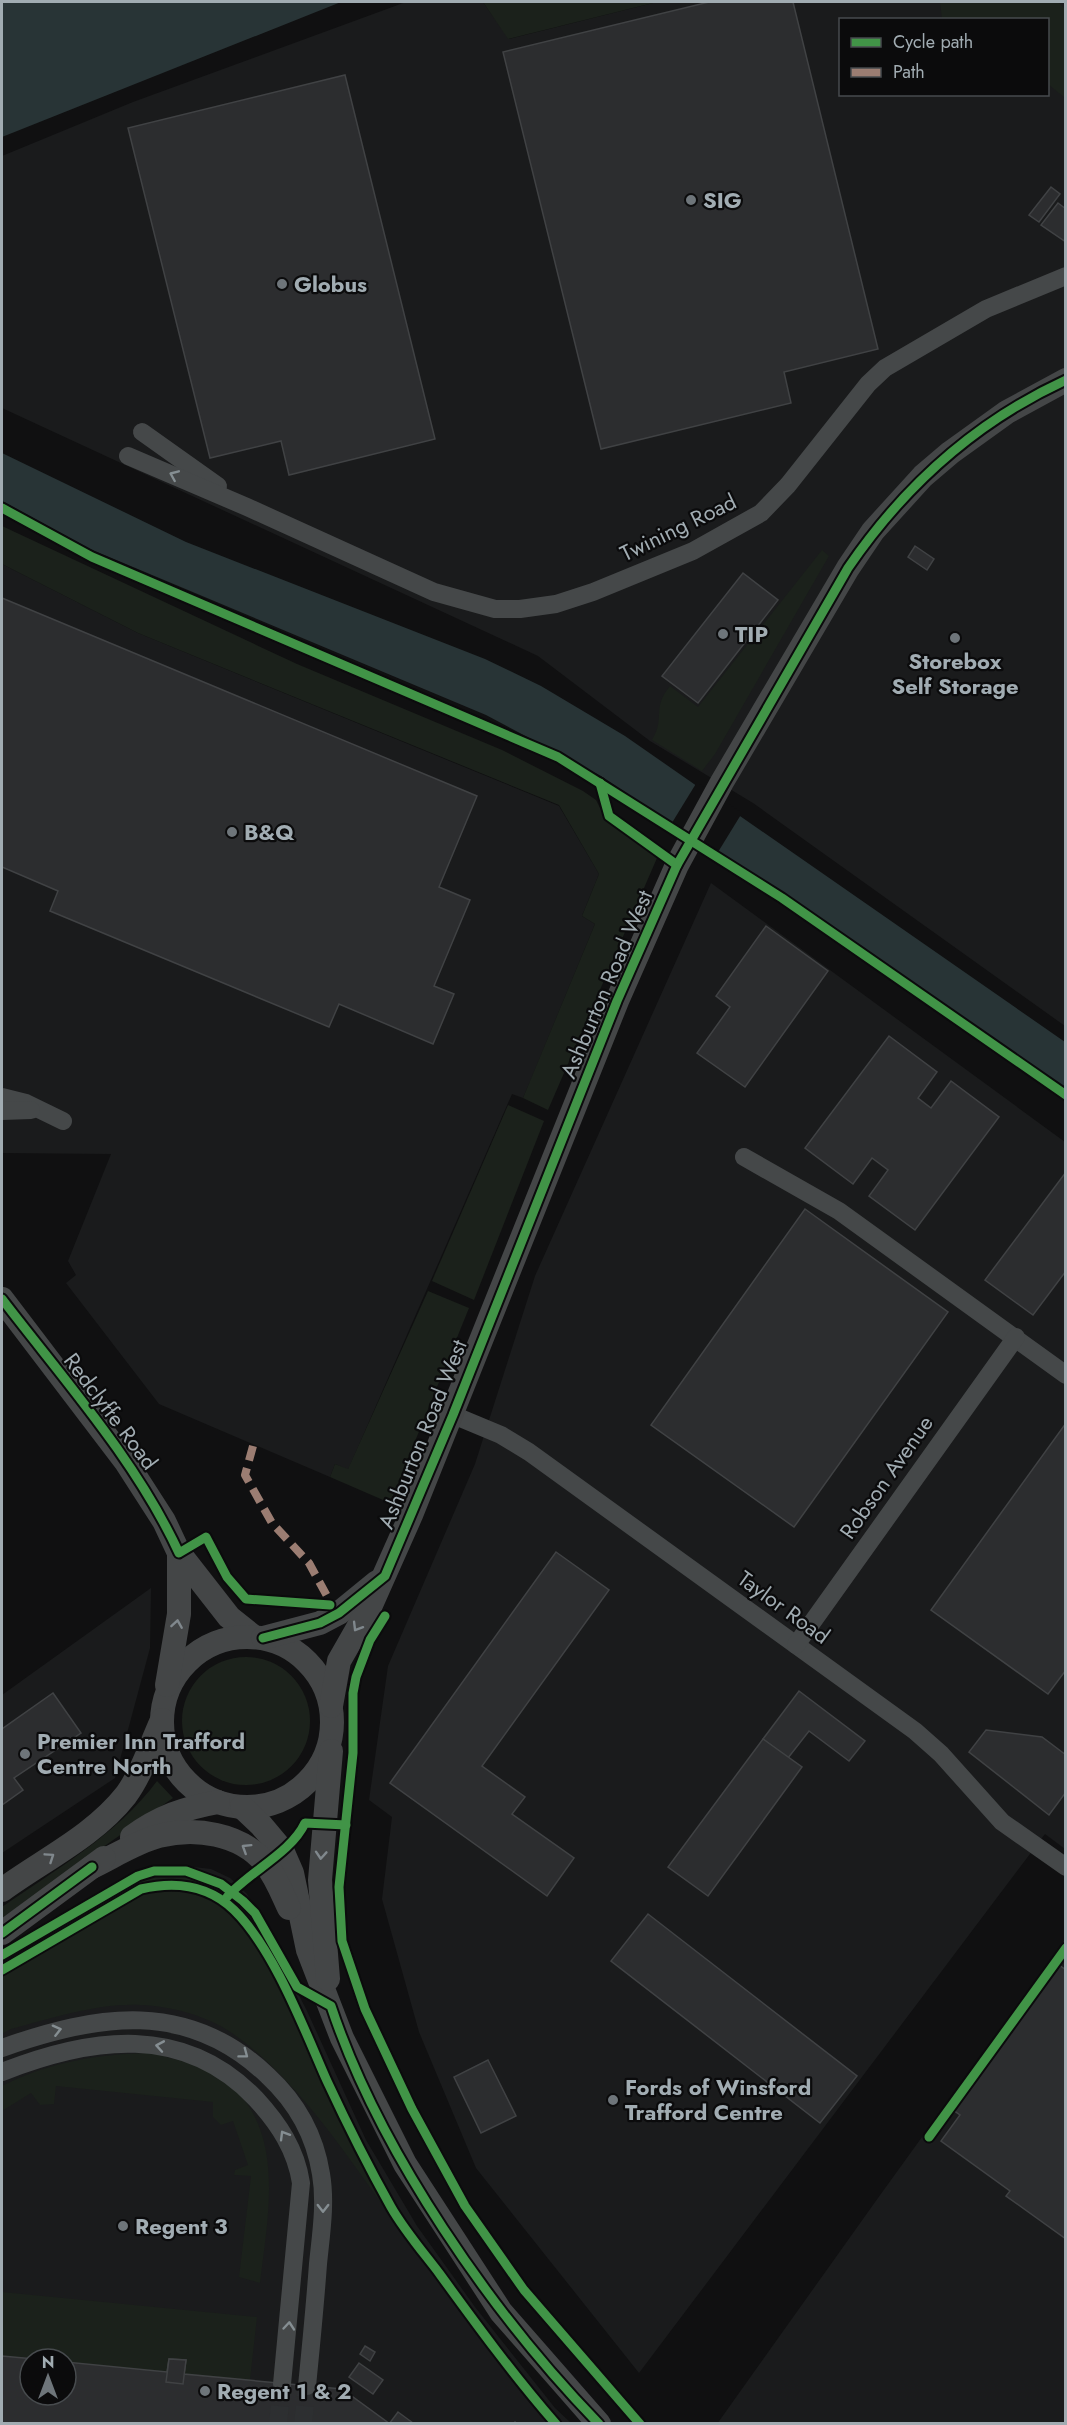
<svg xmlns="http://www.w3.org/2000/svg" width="1067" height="2425" viewBox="0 0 1067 2425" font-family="Jost,sans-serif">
<rect width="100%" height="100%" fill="#101011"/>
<g fill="#1a1b1c" fill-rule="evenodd">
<path d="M406,2h77l26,37 148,-37h408v1024l-312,-223 -103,-62 -112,-85 -536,-248v-252l131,-54zM840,20h208v74h-208z"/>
<path d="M2,564l136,69 421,173 40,68 -17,42 13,8 -65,158 -7,16 -11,-4 -164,376 -13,-6 -5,13 -171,-73 -93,-121 10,-8 -8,-14 43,-107 -109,-1z"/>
<path d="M711,883l354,259v707l-20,-15 -406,539 -163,-205 -57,-136 -37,-133 10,-82 -23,-17 19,-134 87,-202 60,-188z"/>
<path d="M151,1588l-1,60 -35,130 -113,75v-158z"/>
<path d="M185,1866l26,3 19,9 17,16 60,117 59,129 51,86 58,81 80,101 16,15 -569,1v-453l123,-93 31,-10zM30,2359h36v36h-36z"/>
<path d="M1065,1939v484l-348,1 161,-226z"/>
</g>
<g fill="#1b211b">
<path d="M483,2h174l-149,37z"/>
<path d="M940,2h118l7,7v89l-17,-14v-64l-106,-1z"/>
<path d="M2,526l295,138 205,86 81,41 13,9 9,18 52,40 -109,252 -25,-12 72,-174 -13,-8 17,-42 -40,-69 -421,-172 -136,-69z"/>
<path d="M822,550l7,6 -114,198 -13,17 -50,-31c14,-23 -1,-31 18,-54l28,21z"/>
<path d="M508,1105l36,16 -70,179 -42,-19z"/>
<path d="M428,1291l41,17 -79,195 -60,-26 5,-13 13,5z"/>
<circle cx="246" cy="1721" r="64"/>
<path d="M157,1781l16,17 -171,120v-11c54,-38 115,-72 155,-126z"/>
<path d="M186,1870l24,4 18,9 15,14 54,110 20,54 47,92 52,93 -2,2c-54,-71 -108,-163 -182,-215 -24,-17 -62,-27 -91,-28 -43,-2 -88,13 -130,24l-9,5v-70l67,-38 58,-44 30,-9z"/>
<path d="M151,2053c23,6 49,11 69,24 68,47 48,137 40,206l-21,-6 12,-101 -17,-1 1,-5 13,-5 -15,-44 -12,4 -8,-8v-15l-157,-16 -2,18 -14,1 -9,-12 -29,18v-25c47,-24 96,-32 149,-33z"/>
<path d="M2,2292l255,25 -7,63 -66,-6 1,-14 -16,-1 -2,13 -101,-10v-3l-64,-3z"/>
</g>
<g fill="#283436">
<path d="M2,2h339l-339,135z"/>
<path d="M2,453l184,89 299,117 56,27 84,50 440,306v48l-464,-314 -115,-61 -396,-166 -88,-48z"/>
</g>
<path fill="#101011" d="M697,782l45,31 -27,44 -45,-31z"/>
<g fill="#2c2d2f" stroke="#404244" stroke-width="1.5">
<path d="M709,2h84l85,347 -94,23 7,31 -190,46 -98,-397z"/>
<path d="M345,75l90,364 -146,36 -8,-34 -71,17 -82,-330z"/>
<path d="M1051,187l9,7 -21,28 -10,-7z"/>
<path d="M1058,203l8,6v33l-25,-17z"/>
<path d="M915,546l19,13 -7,11 -19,-13z"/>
<path d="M743,573l35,27 -80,103 -36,-27z"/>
<path d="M2,598l475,198 -38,91 31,13 -36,86 20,8 -21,50 -94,-40 -10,23 -279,-116 8,-20 -56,-24z"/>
<path d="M766,926l62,45 -83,116 -48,-34 33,-46 -14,-11z"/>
<path d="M889,1036l48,36 -19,26 13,10 20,-27 48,36 -84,113 -46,-34 19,-26 -16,-12 -19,26 -48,-36z"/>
<path d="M1066,1172v99l-33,44 -48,-35z"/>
<path d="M805,1209l143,103 -154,215 -143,-102z"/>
<path d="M1066,1423v247l-18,24 -117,-84z"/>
<path d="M556,1552l53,38 -127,176 43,31 -13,17 62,44 -27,38 -157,-113z"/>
<path d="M799,1691l66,50 -16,20 -40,-30 -21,27 -25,-19z"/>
<path d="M53,1693l28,40 -67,45 9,12 -21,15v-76z"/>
<path d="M986,1730l56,7 24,18v37l-17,23 -80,-63z"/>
<path d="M763,1739l39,28 -94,129 -40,-29z"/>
<path d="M648,1914l209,162 -37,47 -209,-162z"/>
<path d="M1059,1965l7,5v269l-60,-43 4,-5 -69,-50 19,-26 -7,-5z"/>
<path d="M488,2060l28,56 -35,17 -27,-56z"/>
<path d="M365,2346l10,6 -5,9 -10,-7z"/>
<path d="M2,2356l33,3h-5v36h36v-33l101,10 2,-13 17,1 -2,14 158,15 48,35h-388z"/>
<path d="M169,2359l17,1 -3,24 -17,-2z"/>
<path d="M359,2363l24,17 -10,14 -24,-17z"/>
<path d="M398,2412l15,11 -1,1h-23z"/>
</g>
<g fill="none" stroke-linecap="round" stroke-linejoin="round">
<g stroke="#2d2f31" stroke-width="18" stroke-dasharray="18 9" stroke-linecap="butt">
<path d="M278,2424l4,-40"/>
<path d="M303,2424l4,-38"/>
</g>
<g stroke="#454849" stroke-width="18">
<path d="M142,432l76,54"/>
<path d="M128,456l119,51 187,85 61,17h25l36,-5 37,-12 100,-41 68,-38 27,-28 80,-101 17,-16 101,-59 80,-33"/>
<path d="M2,1097l24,6 37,18"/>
<path d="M2,1111l29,-1"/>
<path d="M744,1157l95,54 227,164"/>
<path d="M453,1415l48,20 28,17 386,279 26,23 61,68 64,45"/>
<path d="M796,1645l220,-308"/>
<path d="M2,2048c95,-34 186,-49 266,28 28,26 47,60 53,98 5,29 0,60 -3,90 -3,41 -7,82 -11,122"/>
<path d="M2,2072c89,-35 182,-49 254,27 23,25 40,51 45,84l-19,201"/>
</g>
<g stroke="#444647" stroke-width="24">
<path d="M2,1299l124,163 38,59 15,32 50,64 25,20"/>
<circle cx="247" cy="1722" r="85"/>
<path d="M263,1638l57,-15 19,-10 38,-31"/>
<path d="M167,1685l12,-71v-61"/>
<path d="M331,1706l8,-45 32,-56 40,-90 206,-514 60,-136 45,-83 126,-214 25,-37 50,-55 27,-23 57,-41 59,-32"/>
<path d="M242,1807l19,18 21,25 10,23 16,77 34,88 63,126 96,148 98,112"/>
<path d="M132,1837c27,-20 53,-29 86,-35"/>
<path d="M92,1867c21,-10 44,-25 67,-31 36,-9 81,-3 106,27 11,14 17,30 24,45"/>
<path d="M2,1890c41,-30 92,-54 124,-95 16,-22 25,-51 36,-75"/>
<path d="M2,1933l102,-75"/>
<path d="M328,1979l-8,-99 11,-129"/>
</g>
<path stroke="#454849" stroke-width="1.5" d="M515,2422l2,2"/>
<path stroke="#9b7d72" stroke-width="8" stroke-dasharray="15 8" stroke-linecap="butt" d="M253,1446l-8,29 27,48 37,40 24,44"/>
<g stroke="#0b0b0c" stroke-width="13">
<g id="cycleway">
<path d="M2,508l90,49 466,200 224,141 284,197"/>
<path d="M600,783l9,33 68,49"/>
<path d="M2,1299c62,81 134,161 177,254l27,-16 21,40 19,22 84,6"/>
<path d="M385,1616l-15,24 -14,37 -3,16v60l-14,134 3,54 23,68 47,100 53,97 59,84 116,134"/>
<path d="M263,1638l57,-15 19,-10 46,-37 68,-161 164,-414 60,-136 171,-297c56,-82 127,-146 218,-188"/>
<path d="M227,1897c23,-26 64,-44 78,-74l41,2"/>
<path d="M2,1933l90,-66"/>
<path d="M2,1955l136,-79 16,-5h32l35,13 22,17 12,12 42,74 34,19c48,145 162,309 268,418"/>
<path d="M2,1970l139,-81c34,-8 67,-4 93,21 40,39 70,119 93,171 20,43 41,85 64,126 13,23 32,45 48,66 37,51 75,103 117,151"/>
<path d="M929,2137l137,-189"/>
</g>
</g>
<use href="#cycleway" stroke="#419447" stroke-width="9"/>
</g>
<defs><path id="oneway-chevron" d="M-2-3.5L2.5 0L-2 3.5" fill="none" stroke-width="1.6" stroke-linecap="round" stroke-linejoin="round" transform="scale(1.5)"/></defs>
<g stroke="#858e92">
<use href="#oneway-chevron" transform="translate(174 475) rotate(-157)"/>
<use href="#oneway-chevron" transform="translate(57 2030) rotate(-14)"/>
<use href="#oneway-chevron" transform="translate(160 2046) rotate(-170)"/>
<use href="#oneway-chevron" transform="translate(244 2054) rotate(37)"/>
<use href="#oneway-chevron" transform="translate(284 2135) rotate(-121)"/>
<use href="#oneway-chevron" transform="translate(323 2208) rotate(90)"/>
<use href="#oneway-chevron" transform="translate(289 2326) rotate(-85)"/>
</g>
<g stroke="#80888d">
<use href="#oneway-chevron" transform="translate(177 1624) rotate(-81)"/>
<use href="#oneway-chevron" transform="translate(357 1627) rotate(121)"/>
<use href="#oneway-chevron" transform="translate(246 1848) rotate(-148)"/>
<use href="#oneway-chevron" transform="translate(321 1855) rotate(94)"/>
<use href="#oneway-chevron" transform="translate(50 1857) rotate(-34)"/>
</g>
<g fill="#6e757a" stroke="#0b0b0c" stroke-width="2">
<circle cx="691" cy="200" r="6"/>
<circle cx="282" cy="284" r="6"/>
<circle cx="723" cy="634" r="6"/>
<circle cx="955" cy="638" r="6"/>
<circle cx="232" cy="832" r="6"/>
<circle cx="25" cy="1754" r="6"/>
<circle cx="613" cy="2100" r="6"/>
<circle cx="123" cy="2226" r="6"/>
<circle cx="205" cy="2391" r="6"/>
</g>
<g text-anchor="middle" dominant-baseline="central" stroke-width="4.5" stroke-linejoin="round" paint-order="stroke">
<g font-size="22" font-weight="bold" fill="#a1acb2" stroke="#0b0b0c" text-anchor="start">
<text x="703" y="200">SIG</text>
<text x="294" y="284">Globus</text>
<text x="735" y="634">TIP</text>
<text x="955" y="661" text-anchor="middle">Storebox<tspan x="955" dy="25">Self Storage</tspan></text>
<text x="244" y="832">B&amp;Q</text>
<text x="37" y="1741">Premier Inn Trafford<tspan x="37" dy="25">Centre North</tspan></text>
<text x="625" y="2087">Fords of Winsford<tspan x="625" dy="25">Trafford Centre</tspan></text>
<text x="135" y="2226">Regent 3</text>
<text x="217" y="2391">Regent 1 &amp; 2</text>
</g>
<g font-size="22" fill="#a1acb2" stroke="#0b0b0c">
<text transform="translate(678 527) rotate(-26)">Twining Road</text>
<text transform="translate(606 984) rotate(-67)">Ashburton Road West</text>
<text transform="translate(111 1411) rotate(53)">Redclyffe Road</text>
<text transform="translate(422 1434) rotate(-68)">Ashburton Road West</text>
<text transform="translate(886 1477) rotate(-55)">Robson Avenue</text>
<text transform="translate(784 1607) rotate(36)">Taylor Road</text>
</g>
</g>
<rect width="1067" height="2425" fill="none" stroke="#a1acb2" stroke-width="6"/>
<rect x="839" y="18" width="210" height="78" fill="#0b0b0c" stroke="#474b4e" stroke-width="1.5"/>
<rect x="851" y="38" width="30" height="9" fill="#419447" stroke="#474b4e" stroke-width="1.5"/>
<text x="893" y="48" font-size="18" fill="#a1acb2">Cycle path</text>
<rect x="851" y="68" width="30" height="9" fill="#9b7d72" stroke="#474b4e" stroke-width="1.5"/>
<text x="893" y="78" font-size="18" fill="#a1acb2">Path</text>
<g transform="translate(48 2377)"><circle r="28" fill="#0b0b0c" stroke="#474b4e" stroke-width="1.5"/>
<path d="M0-4.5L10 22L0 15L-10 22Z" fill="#6e757a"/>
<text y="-9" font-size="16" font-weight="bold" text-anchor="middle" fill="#a1acb2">N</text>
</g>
</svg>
